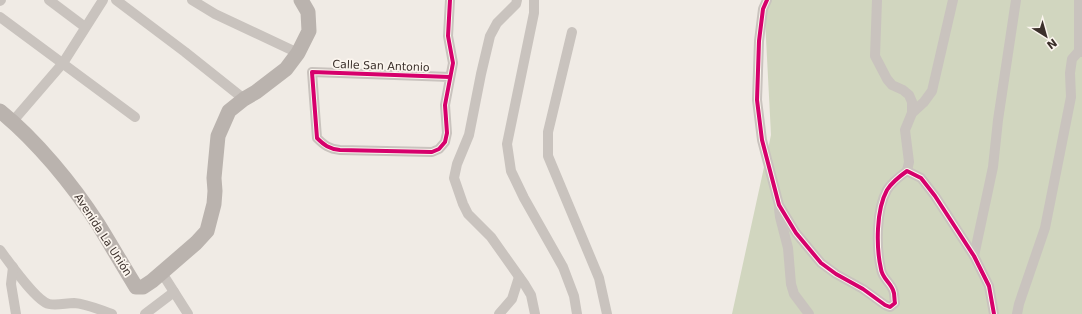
<svg xmlns="http://www.w3.org/2000/svg" width="1082" height="314" viewBox="0 0 1082 314" font-family="'DejaVu Sans',sans-serif">
<rect width="100%" height="100%" fill="#f0ebe5"/>
<path fill="#d1d6bf" d="M764,0h318v314h-350l39,-179z"/>
<g fill="none" stroke-linecap="round" stroke-linejoin="round">
<g stroke="#c9c3be" stroke-width="10">
<path d="M49,0l36,27"/>
<path d="M116,0l69,52 59,47"/>
<path d="M192,0l23,14 83,39"/>
<path d="M517,0l-1,4 -19,19 -7,13 -9,38 -12,61 -12,29 -3,14 9,26 5,10 23,23 34,48 6,10 4,19"/>
<path d="M534,0v13l-27,131 4,27 13,27 39,69 11,29 3,18"/>
<path d="M767,0l-4,9 -4,32 -2,59 5,40 17,65 17,28 25,30 15,11 27,15 22,16 5,2 5,-4c-1,-4 0,-9 -2,-13 -3,-8 -11,-12 -12,-21 -5,-22 -5,-59 6,-79 5,-8 13,-14 20,-19l14,7 14,18 39,60 15,30 5,28"/>
<path d="M877,0l-2,56 12,23 5,6 11,5 6,5 3,7v11"/>
<path d="M0,1l1,-1"/>
<path d="M0,17l135,100"/>
<path d="M572,32l-24,100v24l51,122 8,36"/>
<path d="M1079,51v-51"/>
<path d="M450,77l-138,-5 5,66c7,7 12,11 23,12l92,2 7,-3 6,-7 2,-9 -2,-28 8,-42 -5,-27 2,-36"/>
<path d="M13,121l50,-58 40,-63"/>
<path d="M907,171l2,-9 -4,-32 7,-17 12,-11 8,-11 21,-91"/>
<path d="M779,209l1,8 8,31 3,36 3,10 15,20"/>
<path d="M0,250c9,12 36,51 49,54 8,2 17,-1 25,-1 13,1 26,7 38,11"/>
<path d="M974,256l19,-89 5,-47 18,-120"/>
<path d="M13,267l-2,17 5,30"/>
<path d="M162,273l26,41"/>
<path d="M145,314l29,-22"/>
<path d="M499,314l13,-15 7,-22"/>
<path d="M1017,314l2,-10 26,-76 26,-131 -1,-24 2,-14 7,-8 3,1"/>
</g>
<path stroke="#bab3ae" stroke-width="15" d="M0,111c36,29 73,74 98,113 13,21 25,42 38,63h7l9,-6 44,-38 11,-12 7,-27 1,-13 -1,-13 4,-42 11,-25 15,-12 12,-7 30,-23 12,-16 11,-22 -1,-19 -7,-12"/>
<g stroke="#fbf5ee" stroke-width="6">
<g id="cycleway">
<path d="M767,0l-4,9 -4,32 -2,59 5,40 17,65 17,28 25,30 15,11 27,15 22,16 5,2 5,-4c-1,-4 0,-9 -2,-13 -3,-8 -11,-12 -12,-21 -5,-22 -5,-59 6,-79 5,-8 13,-14 20,-19l14,7 14,18 39,60 15,30 5,28"/>
<path d="M450,77l-138,-5 5,66c7,7 12,11 23,12l92,2 7,-3 6,-7 2,-9 -2,-28 8,-42 -5,-27 2,-36"/>
</g>
</g>
<use href="#cycleway" stroke="#d6006c" stroke-width="4"/>
</g>
<g text-anchor="middle" dominant-baseline="central" stroke-width="3.5" stroke-linejoin="round" paint-order="stroke">
<g font-size="11" fill="#3b302b" stroke="#fbf5ee">
<text transform="translate(381 66) rotate(2)">Calle San Antonio</text>
<text transform="translate(103 235) rotate(57)">Avenida La Unión</text>
</g>
</g>
<g transform="translate(1046 36) rotate(143)" stroke="#fbf5ee" stroke-width="3" paint-order="stroke">
<path d="M0-3L7 15L0 10L-7 15Z" fill="#3b302b"/>
<text y="-6" font-size="11" font-weight="bold" text-anchor="middle" fill="#3b302b">N</text>
</g>
</svg>
